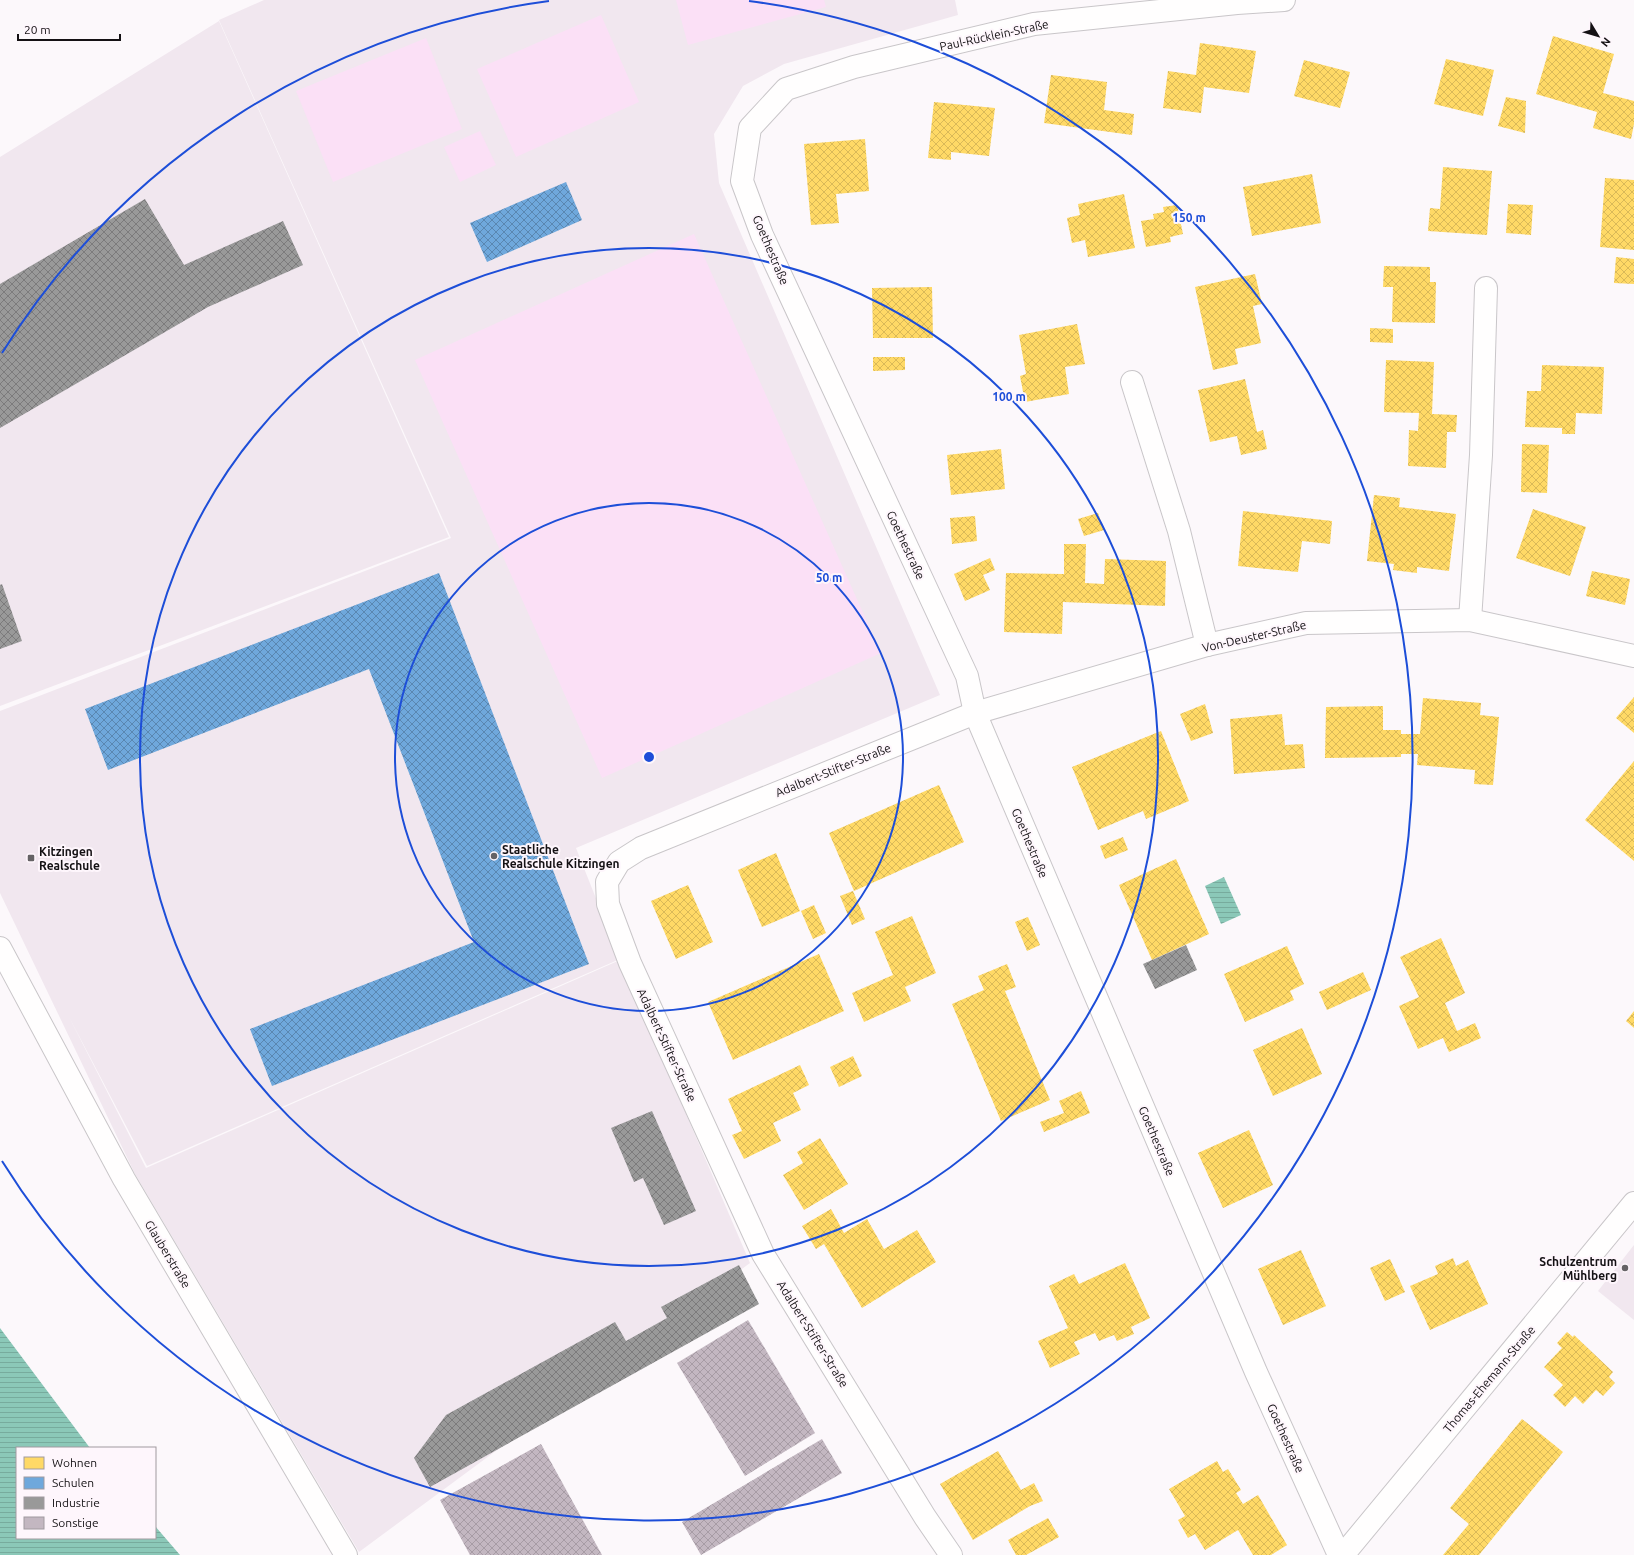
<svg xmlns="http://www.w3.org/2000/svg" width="1634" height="1555" viewBox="0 0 1634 1555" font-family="Ubuntu,sans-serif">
<defs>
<pattern id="water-rules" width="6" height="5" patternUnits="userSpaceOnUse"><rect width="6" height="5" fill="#8bc8b8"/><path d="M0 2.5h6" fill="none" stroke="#77ab9d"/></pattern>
<pattern id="homes-cross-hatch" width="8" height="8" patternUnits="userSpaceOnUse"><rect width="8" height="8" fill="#ffd966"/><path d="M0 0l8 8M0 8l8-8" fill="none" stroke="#dab958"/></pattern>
<pattern id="schools-cross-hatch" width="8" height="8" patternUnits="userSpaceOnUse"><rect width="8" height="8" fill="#6fa8dc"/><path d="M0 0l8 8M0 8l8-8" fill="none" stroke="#5a87b1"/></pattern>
<pattern id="industry-cross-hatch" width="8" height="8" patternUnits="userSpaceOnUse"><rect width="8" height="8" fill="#999"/><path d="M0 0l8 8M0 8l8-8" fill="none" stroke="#7c7b7c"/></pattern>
<pattern id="building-cross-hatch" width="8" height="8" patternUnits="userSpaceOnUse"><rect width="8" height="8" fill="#c3b7c1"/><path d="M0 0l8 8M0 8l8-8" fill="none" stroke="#a79ca5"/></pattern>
</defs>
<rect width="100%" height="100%" fill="#fcf8fb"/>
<g fill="#f1e7ef">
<path d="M264,0h691l3,15 -174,49 -41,22 -29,48 5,49 221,512 -364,153 44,111 -473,207 -79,-151 78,153 474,-208 130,303 -391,289 -224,-378 -135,-281v-182l451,-173 -232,-518z"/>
<path d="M219,21l230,516 -449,169v-549z"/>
<path d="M1634,1245v75l-36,-29z"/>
</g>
<g fill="#fbe0f6">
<path d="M676,0h148l2,7 -138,38z"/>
<path d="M601,15l38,87 -123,55 -39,-88z"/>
<path d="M426,38l36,91 -129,53 -37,-91z"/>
<path d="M480,131l16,34 -36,17 -16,-35z"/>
<path d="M694,234l187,419 -279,125 -187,-418z"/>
</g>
<g fill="url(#water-rules)">
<path d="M1224,877l17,38 -20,9 -16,-38z"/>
<path d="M0,1328l90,120h-73v90h138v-12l25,29h-180z"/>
</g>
<g fill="url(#homes-cross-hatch)">
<path d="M1553,36l61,18 -11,39 31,8v23l-3,15 -38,-11 4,-16 -61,-18z"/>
<path d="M1200,43l56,8 -7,42 -45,-6 -3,26 -38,-5 5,-37 28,4z"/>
<path d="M1446,59l48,11 -11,46 -49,-12z"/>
<path d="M1304,60l46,12 -10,36 -46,-12z"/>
<path d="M1051,75l56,7 -3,28 30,4 -2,21 -88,-12z"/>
<path d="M1506,97l20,4 -1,32 -27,-7z"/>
<path d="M934,102l61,6 -6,48 -38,-4v8l-23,-2z"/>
<path d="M865,139l4,52 -33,3 3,29 -28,2 -7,-81z"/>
<path d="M1443,167l49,4 -5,64 -59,-4 2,-23 10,1z"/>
<path d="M1312,174l9,49 -69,13 -9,-49z"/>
<path d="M1605,178l29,2v70l-34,-3z"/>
<path d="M1124,194l11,54 -47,9 -3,-17 -13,3 -5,-25 13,-3 -2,-11z"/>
<path d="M1508,204l25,1 -2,30 -25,-2z"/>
<path d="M1177,205l6,29 -13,3 1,5 -25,5 -5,-26 13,-2 -1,-5 11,-2 -1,-5z"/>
<path d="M1616,257l18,2v25l-20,-1z"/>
<path d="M1384,266l46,1v15h6l-1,41 -43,-1 1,-35h-10z"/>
<path d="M1255,274l7,30 -9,2 8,37 -26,6 3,15 -25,6 -18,-83z"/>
<path d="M932,287l1,51h-60l-1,-50z"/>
<path d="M1077,324l8,40 -20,3 4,27 -44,8 -5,-26 6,-2 -7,-39z"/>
<path d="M1370,328l23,1v14l-23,-1z"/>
<path d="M873,357h32v13l-32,1z"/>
<path d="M1386,360l48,2 -2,52 25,1 -1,17h-9l-1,36 -38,-2 1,-36 9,1 1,-18 -35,-1z"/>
<path d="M1542,365l62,2 -2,47 -26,-1 -1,21h-13v-6l-37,-1 2,-36h14z"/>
<path d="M1245,379l12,53 6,-2 4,19 -26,6 -4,-19 -27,6 -12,-52z"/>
<path d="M1522,444l27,1 -2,48 -26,-1z"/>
<path d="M1001,449l4,40 -54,6 -4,-40z"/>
<path d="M1374,495l26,3 -1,9 57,7 -7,57 -32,-4v6l-24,-3 1,-6 -27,-3z"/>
<path d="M1533,509l53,18 -16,49 -54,-18z"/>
<path d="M1243,511l89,10 -2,23 -28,-3 -4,31 -60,-6z"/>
<path d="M1098,513l6,17 -20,6 -6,-17z"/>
<path d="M975,516l2,25 -25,3 -2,-26z"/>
<path d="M1064,544h22l-1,39 19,1 1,-25 61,2 -1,45 -102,-4 -1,32 -58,-2 2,-59 58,1z"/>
<path d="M990,558l5,12 -12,5 7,15 -25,11 -11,-27z"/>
<path d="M1592,571l38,8 -5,26 -39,-9z"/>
<path d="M1634,697v36l-18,-15z"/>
<path d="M1423,698l58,5 -1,12 19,2 -6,68 -19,-1 1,-14 -58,-5 1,-11h-17v3l-76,1 1,-51 57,-1v24h18v4h19z"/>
<path d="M1205,704l8,29 -22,8 -11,-27z"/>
<path d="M1282,714l3,31 18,-1 2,24 -71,6 -4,-55z"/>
<path d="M1161,731l28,70 -43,18 -3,-8 -45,19 -26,-63z"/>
<path d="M1634,761v100l-49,-41z"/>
<path d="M939,785l25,57 -110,49 -25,-58z"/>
<path d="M1123,837l5,13 -23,9 -5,-13z"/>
<path d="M776,853l24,58 -38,16 -24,-57z"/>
<path d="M1176,859l33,75 -57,26 -33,-75z"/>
<path d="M688,885l25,57 -37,17 -25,-58z"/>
<path d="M853,891l12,28 -13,6 -12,-29z"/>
<path d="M814,905l12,28 -13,6 -12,-28z"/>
<path d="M912,916l24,57 -31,14 6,14 -47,21 -12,-29 41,-18 -18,-43z"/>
<path d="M1028,917l12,28 -13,6 -12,-29z"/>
<path d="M1441,938l24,55 -20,10 12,28 18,-8 6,15 -32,14 -6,-14 -25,11 -19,-43 20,-9 -19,-40z"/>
<path d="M1287,946l17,38 -14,7 4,9 -49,22 -21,-48z"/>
<path d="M819,954l25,57 -111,49 -25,-58z"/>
<path d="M1007,964l9,23 -11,4 45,109 -49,21 -49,-117 32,-14 -6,-14z"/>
<path d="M1363,972l8,18 -44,20 -8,-18z"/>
<path d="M1634,1011v17l-8,-7z"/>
<path d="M1302,1028l20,46 -49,22 -20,-46z"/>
<path d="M853,1056l9,20 -23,11 -9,-20z"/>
<path d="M800,1065l9,20 -16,8 8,17 -28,13 8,18 -37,18 -12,-24 10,-4 -14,-32z"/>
<path d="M1081,1091l9,22 -46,19 -4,-10 24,-9 -5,-12z"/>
<path d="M1249,1130l24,55 -50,23 -25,-55z"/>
<path d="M820,1138l28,46 -44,26 -21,-35 20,-12 -6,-11z"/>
<path d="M831,1209l13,24 23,-14 17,30 33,-19 19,32 -74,46 -38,-64 -8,5 -14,-23z"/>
<path d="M1301,1250l25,56 -43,19 -25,-56z"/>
<path d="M1453,1258l3,8 12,-6 20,44 -58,26 -20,-44 28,-12 -3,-8z"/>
<path d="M1390,1259l15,33 -20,9 -15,-33z"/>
<path d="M1125,1263l25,55 -19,9 3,7 -17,7 -3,-6 -15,6 -4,-8 -21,9 6,12 -30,14 -12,-27 30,-13 -19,-42 25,-12 5,10z"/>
<path d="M1567,1332l6,5 1,-2 39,37 -4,5 6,6 -12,13 -7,-6 -13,14 -8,-8 -10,11 -12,-12 10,-10 -19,-18 18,-19 -5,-5z"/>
<path d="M1522,1419l41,33 -84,103h-36l26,-31 -19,-16z"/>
<path d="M998,1451l23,39 13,-7 9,18 -13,5 -57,34 -33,-56z"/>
<path d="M1217,1461l6,11 5,-3 13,21 -5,3 7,11 15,-9 29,50 -16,10h-18l-15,-25 -33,20 -10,-16 -7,4 -10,-18 7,-4 -16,-27z"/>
<path d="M1048,1518l11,19 -33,18h-10l-8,-15z"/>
</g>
<g fill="url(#schools-cross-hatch)">
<path d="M566,182l16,38 -95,42 -17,-39z"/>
<path d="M439,573l150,391 -317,122 -22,-57 224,-87 -105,-273 -261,101 -23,-61z"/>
</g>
<g fill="url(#industry-cross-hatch)">
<path d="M145,199l39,66 99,-44 20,44 -95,42 -208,121v-144z"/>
<path d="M2,584l20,57 -22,8v-64z"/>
<path d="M1186,945l11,25 -42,19 -12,-25z"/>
<path d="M652,1111l44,100 -32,14 -21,-47 -9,4 -23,-54z"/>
<path d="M739,1265l20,39 -329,183 -16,-29 32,-43 169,-93 11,19 41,-23 -6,-11z"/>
</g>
<g fill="url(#building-cross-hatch)">
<path d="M748,1320l67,113 -70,43 -68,-113z"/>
<path d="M822,1439l20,34 -141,82 -19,-33z"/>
<path d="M541,1444l61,111h-132l-30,-55z"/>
</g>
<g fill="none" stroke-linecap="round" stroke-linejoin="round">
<g stroke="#c9c6c9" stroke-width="24">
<g id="minor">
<path d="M1284,0l-47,3 -203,21 -180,43 -68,22 -36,39 -8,53 20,54 205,441 8,37 281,659 83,183"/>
<path d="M1132,382l47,149 28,114"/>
<path d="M1470,620l11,-165 5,-167"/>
<path d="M0,948l124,231 222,376"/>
<path d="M951,1555l-26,-38 -162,-263 -133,-291 -22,-59 -1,-22 12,-20 22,-14 334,-135 232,-68 99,-22 164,-3 164,36"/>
<path d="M1343,1555l291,-352"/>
</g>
</g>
<use href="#minor" stroke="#fffefe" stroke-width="22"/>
</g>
<g fill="none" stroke="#1d4ed8" stroke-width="2">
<circle cx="649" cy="757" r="254"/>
<circle cx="649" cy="757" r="509"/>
<path d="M2 353A763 763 0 0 1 549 1M749 1A763 763 0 1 1 2 1161"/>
</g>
<g fill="#656265" stroke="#fef6fc" stroke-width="1.5">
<circle cx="494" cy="856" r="4"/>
<rect x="27" y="854" width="8" height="8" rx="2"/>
<circle cx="1625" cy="1268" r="4"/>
</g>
<g text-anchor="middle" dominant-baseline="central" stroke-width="4" stroke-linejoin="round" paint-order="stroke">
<g font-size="12" fill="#141114" stroke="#fef6fc">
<text transform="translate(994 35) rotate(-12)">Paul-Rücklein-Straße</text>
<text transform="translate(771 250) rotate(67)">Goethestraße</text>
<text transform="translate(906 545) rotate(65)">Goethestraße</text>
<text transform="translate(1254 636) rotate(-13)">Von-Deuster-Straße</text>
<text transform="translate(833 770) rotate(-22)">Adalbert-Stifter-Straße</text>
<text transform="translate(1030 843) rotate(67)">Goethestraße</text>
<text transform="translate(667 1045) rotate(65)">Adalbert-Stifter-Straße</text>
<text transform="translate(1157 1141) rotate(67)">Goethestraße</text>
<text transform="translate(168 1254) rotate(59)">Glauberstraße</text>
<text transform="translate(813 1334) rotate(58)">Adalbert-Stifter-Straße</text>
<text transform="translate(1489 1379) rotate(-50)">Thomas-Ehemann-Straße</text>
<text transform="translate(1286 1438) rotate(66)">Goethestraße</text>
</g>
<g font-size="12" font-weight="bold" fill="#141114" stroke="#fef6fc" text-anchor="start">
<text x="502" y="849">Staatliche<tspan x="502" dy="14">Realschule Kitzingen</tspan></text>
<text x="39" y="851">Kitzingen<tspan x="39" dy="14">Realschule</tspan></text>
<text x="1617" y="1261" text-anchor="end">Schulzentrum<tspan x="1617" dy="14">Mühlberg</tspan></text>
</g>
</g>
<circle cx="649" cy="757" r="6" fill="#1d4ed8" stroke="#fef6fc" stroke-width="2"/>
<g font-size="12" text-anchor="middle" font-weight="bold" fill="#1d4ed8" stroke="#fef6fc" stroke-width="4" stroke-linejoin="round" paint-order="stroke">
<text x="1189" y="222">150 m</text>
<text x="1009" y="401">100 m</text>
<text x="829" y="582">50 m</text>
</g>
<rect x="16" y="1447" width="140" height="92" fill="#fef6fc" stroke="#a09a9f"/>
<rect x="24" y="1457" width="20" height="12" fill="#ffd966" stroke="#a09a9f"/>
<text x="52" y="1467" font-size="12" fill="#141114">Wohnen</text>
<rect x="24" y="1477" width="20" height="12" fill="#6fa8dc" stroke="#a09a9f"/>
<text x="52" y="1487" font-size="12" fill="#141114">Schulen</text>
<rect x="24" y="1497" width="20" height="12" fill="#999999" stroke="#a09a9f"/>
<text x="52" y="1507" font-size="12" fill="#141114">Industrie</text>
<rect x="24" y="1517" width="20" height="12" fill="#c3b7c1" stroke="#a09a9f"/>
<text x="52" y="1527" font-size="12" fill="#141114">Sonstige</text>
<g transform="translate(1598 36) rotate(128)" stroke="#fef6fc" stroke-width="3" paint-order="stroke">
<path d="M0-3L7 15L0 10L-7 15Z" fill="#141114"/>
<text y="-6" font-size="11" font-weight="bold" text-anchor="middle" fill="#141114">N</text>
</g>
<path d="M18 34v6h102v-6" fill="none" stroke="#141114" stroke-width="2"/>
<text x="24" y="34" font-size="12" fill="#141114" stroke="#fef6fc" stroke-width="3" paint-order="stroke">20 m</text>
</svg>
